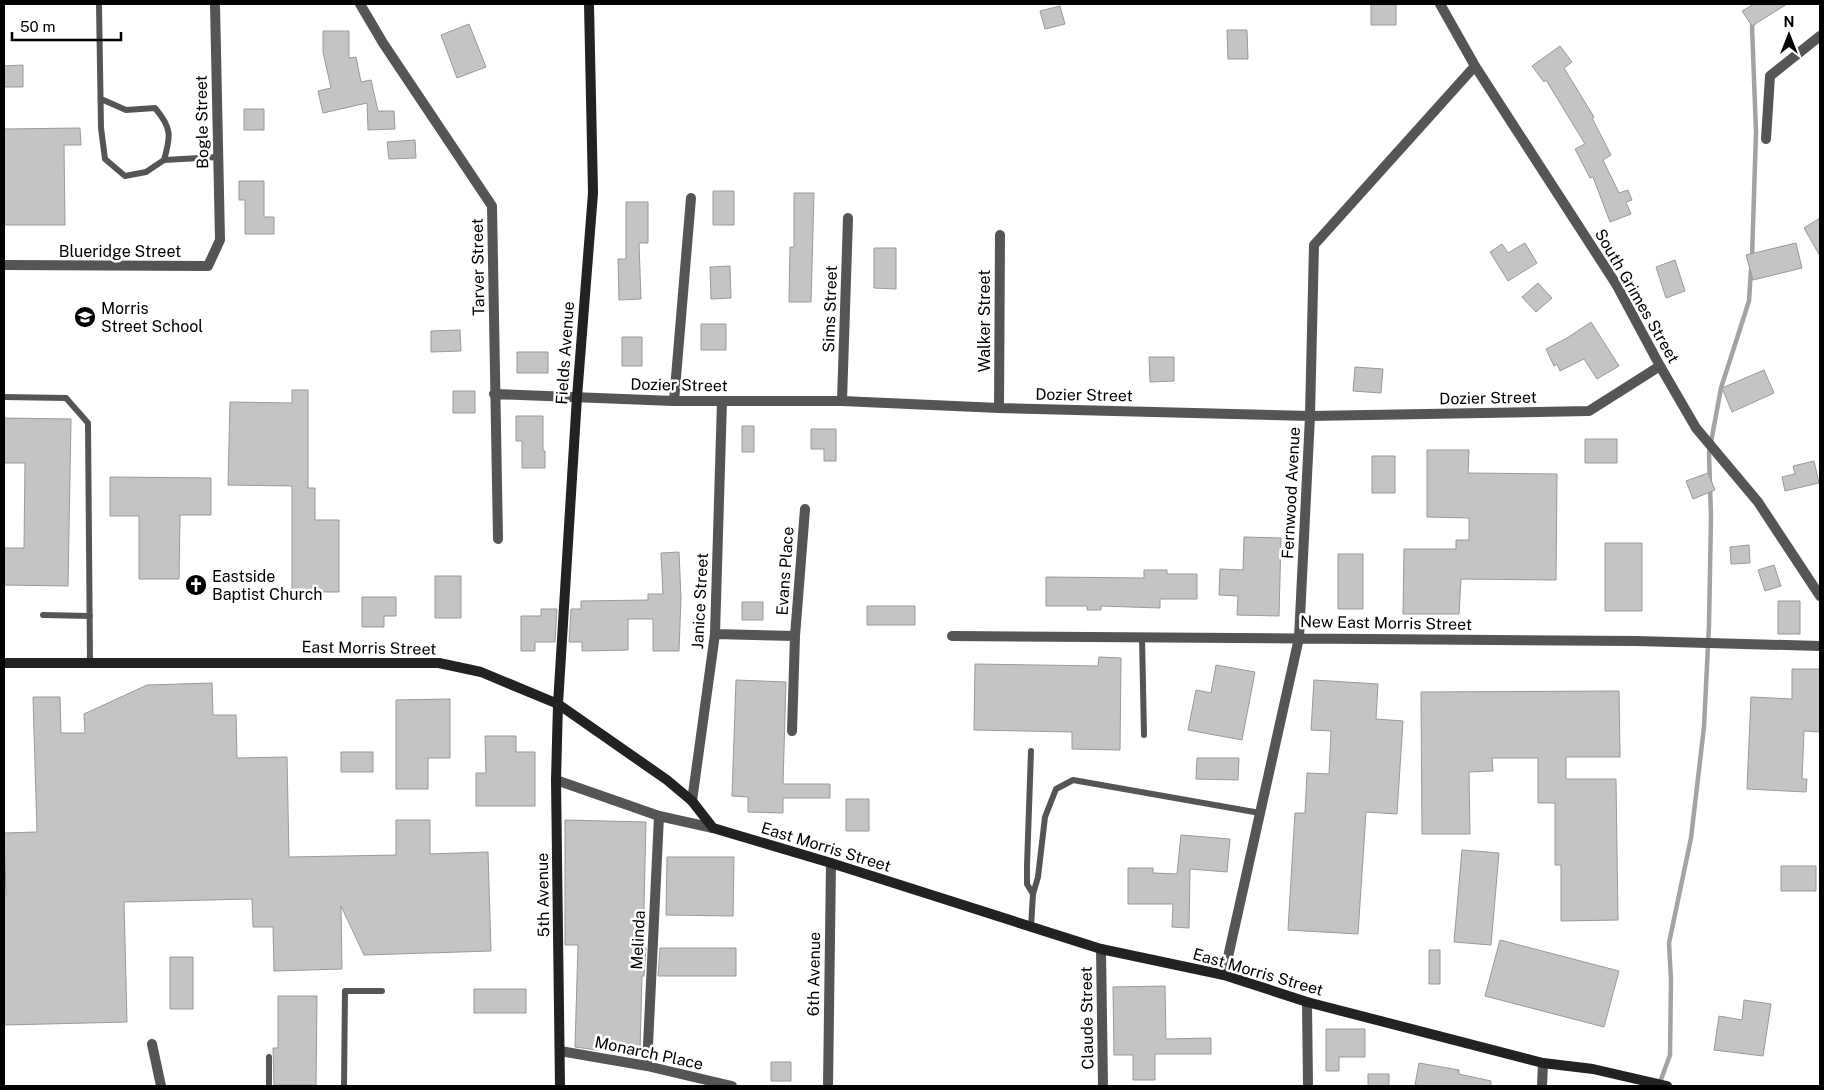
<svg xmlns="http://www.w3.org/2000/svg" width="1824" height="1090" font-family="'Public Sans',sans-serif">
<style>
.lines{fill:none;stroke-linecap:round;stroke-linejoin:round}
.stream{stroke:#a3a3a3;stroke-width:4.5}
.building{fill:#c4c4c4;stroke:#999}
.lane{stroke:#555;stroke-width:6}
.street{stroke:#555;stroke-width:10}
.secondary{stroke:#222;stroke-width:10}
.labels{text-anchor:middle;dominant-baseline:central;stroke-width:5;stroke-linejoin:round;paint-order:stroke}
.street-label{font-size:16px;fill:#000;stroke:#fff}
.poi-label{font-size:16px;fill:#000;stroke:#fff;text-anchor:start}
</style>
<rect width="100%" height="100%" fill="#fff"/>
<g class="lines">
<path class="stream" d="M1752 258 1756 132 1752 26 1754 22
M1659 1085 1670 1055 1671 980 1669 943 1691 838 1704 727 1709 625 1711 517 1709 453 1721 388 1749 301 1751 269"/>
</g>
<path class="building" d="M1371 4H1396V25H1371Z
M1754 4H1787L1752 26 1742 11Z
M1060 6 1065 24 1045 29 1040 11Z
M469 24 486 67 457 78 441 35Z
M1227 30H1247L1248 59H1228Z
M323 31H349V58L356 57 361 82 371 80 378 111H394L395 129 368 130 367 103 323 113 318 91 331 88 323 52Z
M1560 46 1572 62 1564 68 1594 117 1592 118 1611 155 1603 160 1619 193 1628 190 1632 200 1626 202 1631 214 1610 222 1593 177 1590 178 1575 149 1585 144 1546 80 1544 82 1532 66Z
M23 65V87H4V66Z
M244 109H264V130H244Z
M80 128 81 145H64L65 225H4V129Z
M415 140 416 158 389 159 387 142Z
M239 181H264V217H274V234H245V200H239Z
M713 191H734V225H713Z
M794 193H814L811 302H789L790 247H794Z
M626 202H648V243H639L641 299 619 300 618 259H626Z
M1820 218V256L1804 228Z
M1525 243 1537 263 1508 281 1490 252 1502 244 1508 253Z
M1796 243 1802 268 1753 280 1746 255Z
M874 248H896V289L874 288Z
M1675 260 1685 291 1666 298 1656 267Z
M730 266 731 298 711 299 710 267Z
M1538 283 1552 298 1536 312 1522 297Z
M1591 322 1619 366 1597 379 1584 359 1560 371 1557 364 1554 366 1546 349 1567 338Z
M701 324H726V350H701Z
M460 330 461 351 431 352V331Z
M622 337H642V366H622Z
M517 352H548V373H517Z
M1149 357H1174V381L1150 382Z
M1355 367 1383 369 1381 393 1353 391Z
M1764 370 1774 393 1732 412 1722 388Z
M292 390H308V488H315V520H339V592H292V486L228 485 230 402 292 403Z
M453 391H475V413H453Z
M516 416H543V451H545V468H522V441H516Z
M4 418 71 419 68 586 4 585V548H24L25 463H4Z
M742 426H754V452H742Z
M811 429H836V461H824V449H811Z
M1585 439H1617V463H1585Z
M1427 450H1469L1468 473 1557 474 1556 580 1461 579 1459 614H1403L1404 549H1456V540H1469V518L1427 517Z
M1372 456H1395V493H1372Z
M1814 461 1819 483 1785 491 1782 477 1795 474 1793 466Z
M1708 473 1715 490 1693 499 1686 481Z
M110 477 211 478V515H180L179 579H139V516H110Z
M1244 537 1281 538 1279 616 1237 615 1238 596 1219 595 1220 569 1243 570Z
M1605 543H1642V611H1605Z
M1749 545 1750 563 1731 564 1730 547Z
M679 552 681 598 679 651H653V619H628V650L582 651V642H569L571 609H581V601L648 600V594H663L661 553Z
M1338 554H1363V609H1338Z
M1774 565 1781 586 1765 591 1758 570Z
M1144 570H1167V574H1197V599H1160V608L1101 606V610H1087V606H1046V577L1144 578Z
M435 576H461V618H435Z
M362 597H396V616H384V627H362Z
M1778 601H1800V634H1778Z
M742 602H763V620H742Z
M867 606H915V625H867Z
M541 609H557L555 642H535V651H521V616H541Z
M1099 657 1121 658 1120 750 1072 749V732L974 730 975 664 1098 666Z
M1216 665 1255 672 1242 740 1188 730 1196 690 1211 693Z
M1792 669H1820V732L1804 731 1802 779H1807L1806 792 1747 789 1751 697 1792 699Z
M736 680 786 682 783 784H830V798H783V813L748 812V797L732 796Z
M1314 680 1378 684 1376 719 1403 721 1397 814 1366 812 1358 934 1288 930 1295 813H1305L1307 773 1329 774 1331 731 1311 730Z
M212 683 213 715H236L237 758 287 757 289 857 396 855V820H430V854L488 852 491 951 364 955 341 906 342 969 274 971 273 927H253L252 899 124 902 127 1022 4 1025V896L6 895 4 833 37 832 33 697H60L61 733H85L84 714 147 685Z
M1619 691 1620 757H1566V779H1616L1618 920 1561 921V865H1555V803H1538V758H1492L1493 771 1469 772 1470 834H1422L1421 692Z
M450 699V758H428V789H396V700Z
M485 736H516V752H535V806H476V773H486Z
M341 752H373V772H341Z
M1197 758H1239L1238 780 1196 779Z
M846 799H869V831H846Z
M565 820 646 822 643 948H646L644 976H642L640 1052 597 1050 575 1047 578 945H565Z
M1181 835 1230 839 1227 872 1190 869 1189 928 1172 927 1173 904H1128V868H1153V873L1177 874Z
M1462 850 1499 853 1491 945 1454 942Z
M667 857H734L733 916 666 915Z
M1781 866H1816V891H1781Z
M1500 940 1619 971 1604 1027 1485 996Z
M660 948H736V976H658Z
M1429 950H1440V984H1429Z
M170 957H193V1009H170Z
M1165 986 1166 1039 1211 1038V1054H1155V1080H1133V1055H1114L1113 987Z
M474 989H526V1013H474Z
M278 996H317L316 1085H274L273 1048H278Z
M1744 1000 1771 1004 1763 1056 1714 1050 1719 1016 1742 1020Z
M1326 1029H1365V1057H1339V1071H1326Z
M771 1062H791V1081H771Z
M1419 1063 1459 1070V1074L1491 1081V1086H1424L1415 1085Z
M1368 1074H1389V1086H1368Z"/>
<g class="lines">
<path class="lane" d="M99 4 101 128 105 159 125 176 146 172 164 160C171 136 172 128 155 108L126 110 101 99
M164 160 218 157
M4 397 66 398 88 423 90 662
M43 615 90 616
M1142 637 1144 735
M1031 751 1027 866V884L1033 894
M1031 927 1033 894 1038 877 1045 817 1056 789 1073 780 1260 813
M269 1057V1086
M344 1086 345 991H382"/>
<path class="street" d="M360 4 383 43 492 206 498 539
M1440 4 1475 66 1616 284 1660 366 1696 428 1758 502 1820 596
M1766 139 1770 76 1820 36
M4 265 208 266 220 240 215 4
M494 394 674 401H842L999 408 1310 416 1589 411 1660 366
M674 401 691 198
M842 401 848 218
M999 408 1000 235
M715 634 795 636
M952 636 1636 641 1820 646
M792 731 795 636 805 509
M556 780 659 816 713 828
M692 801 715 634 722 401
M1101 949 1103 1086
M1224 975 1299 638 1310 416 1314 245 1475 66
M1307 1002 1308 1086
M152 1044 161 1086
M560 1051 647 1066 732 1086
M647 1066 659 816
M828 1086 831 863
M1542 1086 1543 1063"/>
<path class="secondary" d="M4 663H439L481 672 558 704 667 780 692 801 713 828 831 863 1101 949 1224 975 1307 1002 1543 1063 1593 1069 1667 1086
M560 1086 556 780 558 704 577 397 593 193 589 4"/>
</g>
<defs>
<g id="school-disc" transform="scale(1.125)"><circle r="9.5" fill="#000" stroke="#fff"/><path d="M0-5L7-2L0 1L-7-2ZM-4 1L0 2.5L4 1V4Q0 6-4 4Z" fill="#fff"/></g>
<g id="church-disc" transform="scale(1.125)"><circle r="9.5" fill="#000" stroke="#fff"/><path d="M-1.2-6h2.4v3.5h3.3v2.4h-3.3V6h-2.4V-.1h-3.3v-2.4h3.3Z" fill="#fff"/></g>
</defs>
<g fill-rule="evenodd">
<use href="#school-disc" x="85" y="317"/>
<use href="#church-disc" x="196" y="585"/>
</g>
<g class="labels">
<g class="street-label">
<text transform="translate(202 122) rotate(-91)">Bogle Street</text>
<text x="120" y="251">Blueridge Street</text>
<text transform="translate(478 267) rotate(-91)">Tarver Street</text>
<text transform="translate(1637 296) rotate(60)">South Grimes Street</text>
<text transform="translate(830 309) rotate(-88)">Sims Street</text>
<text transform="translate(984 321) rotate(-90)">Walker Street</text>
<text transform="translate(565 353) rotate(-86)">Fields Avenue</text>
<text transform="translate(679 385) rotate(1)">Dozier Street</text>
<text transform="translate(1084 395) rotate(1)">Dozier Street</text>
<text transform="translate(1488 398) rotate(-1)">Dozier Street</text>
<text transform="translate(1291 493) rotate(-87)">Fernwood Avenue</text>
<text transform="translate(785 571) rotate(-86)">Evans Place</text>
<text transform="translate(700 601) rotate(-87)">Janice Street</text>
<text transform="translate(1386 623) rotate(1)">New East Morris Street</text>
<text transform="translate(369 648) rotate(1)">East Morris Street</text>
<text transform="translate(826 847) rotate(17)">East Morris Street</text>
<text transform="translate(543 895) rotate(-91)">5th Avenue</text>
<text transform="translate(638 940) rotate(-87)">Melinda</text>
<text transform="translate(1258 972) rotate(16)">East Morris Street</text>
<text transform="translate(814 974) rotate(-89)">6th Avenue</text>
<text transform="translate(1087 1018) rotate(-91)">Claude Street</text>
<text transform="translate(649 1053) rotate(12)">Monarch Place</text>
</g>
<g class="poi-label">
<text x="101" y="308">Morris<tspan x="101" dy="18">Street School</tspan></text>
<text x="212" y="576">Eastside<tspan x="212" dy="18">Baptist Church</tspan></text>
</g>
</g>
<rect width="1824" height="1090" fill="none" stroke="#000000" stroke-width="10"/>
<g transform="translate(1789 35)" stroke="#ffffff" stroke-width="4" paint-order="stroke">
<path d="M0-4L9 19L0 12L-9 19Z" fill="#000000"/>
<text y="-8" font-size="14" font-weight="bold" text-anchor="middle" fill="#000000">N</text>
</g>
<path d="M12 32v8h109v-8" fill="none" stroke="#000000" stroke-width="2.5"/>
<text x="20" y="32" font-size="15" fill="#000000" stroke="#ffffff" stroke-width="4" paint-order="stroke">50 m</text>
</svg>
